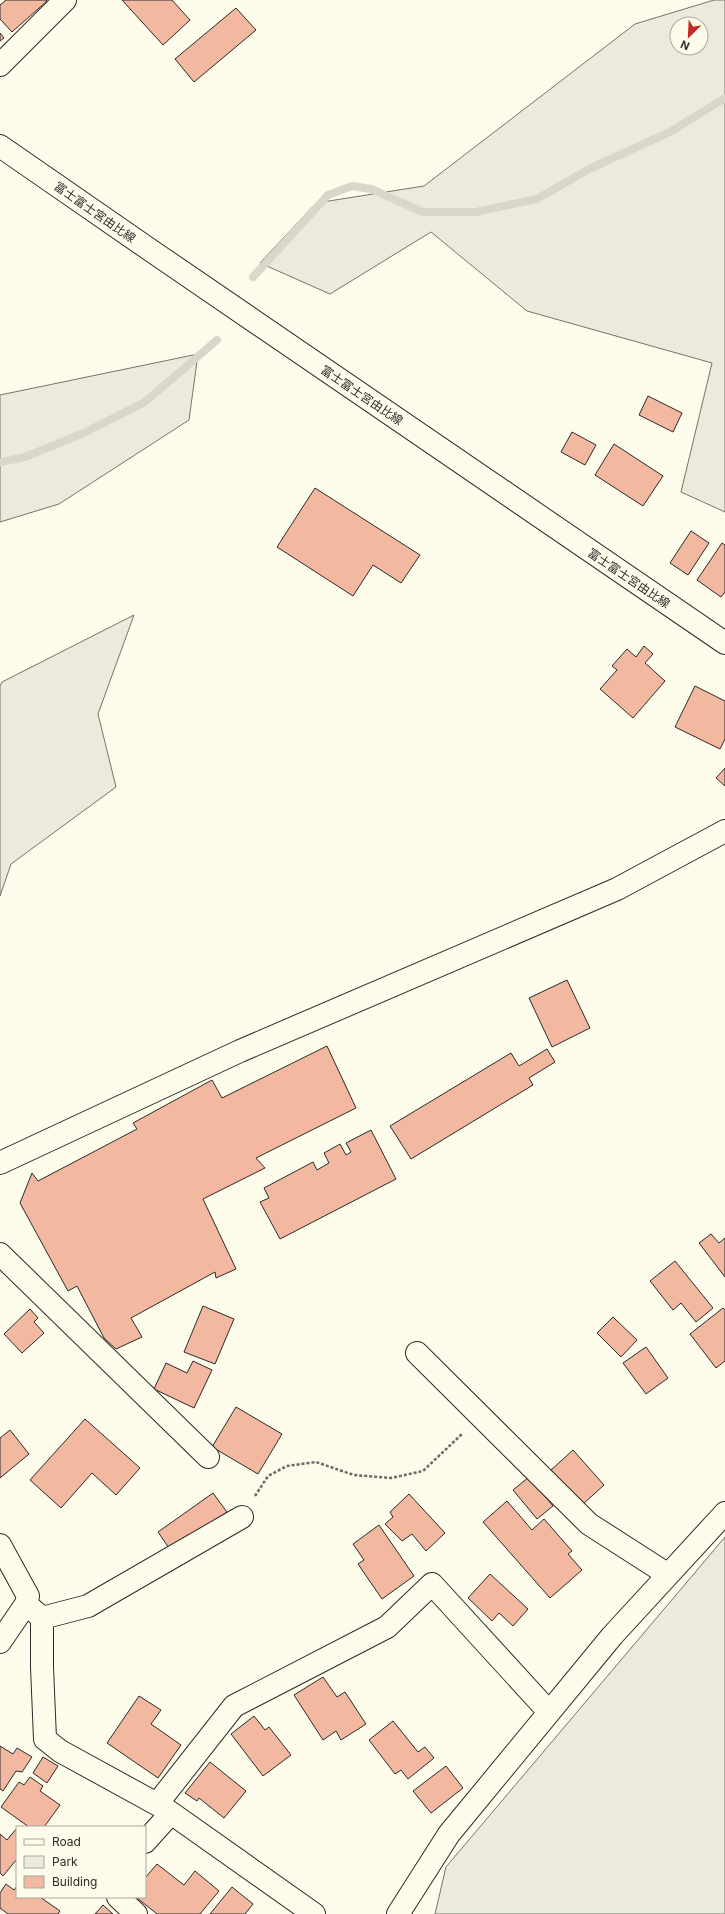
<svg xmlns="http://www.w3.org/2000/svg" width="725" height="1914" font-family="Inter,'Noto Sans JP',sans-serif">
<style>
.green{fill:#ecebdb;stroke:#74746e;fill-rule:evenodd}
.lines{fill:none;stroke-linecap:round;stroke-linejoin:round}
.stream{stroke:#d8d7c9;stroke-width:8}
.building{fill:#f2b8a0;stroke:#2b2b2b}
.minor-casing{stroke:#2b2b2b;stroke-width:24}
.primary-casing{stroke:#2b2b2b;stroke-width:24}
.path{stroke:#6a6964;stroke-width:2.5;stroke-dasharray:3 2;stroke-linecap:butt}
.minor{stroke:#fdfbea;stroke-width:22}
.primary{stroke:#fdfbea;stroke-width:22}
.labels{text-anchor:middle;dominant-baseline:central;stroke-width:3;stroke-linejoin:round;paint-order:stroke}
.street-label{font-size:12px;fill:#2b2b2b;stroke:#fdfbea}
</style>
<rect width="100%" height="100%" fill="#fdfbea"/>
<path class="green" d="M714 0H725V512L681 492 712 363 527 311 431 232 330 294 260 263 316 203 424 186 635 24ZM677 24H701V48H677Z
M198 354 189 420 59 504 0 522V395Z
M134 615 98 714 116 787 11 864 0 896V686L2 682Z
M725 1537V1914H435L446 1867Z"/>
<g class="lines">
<path class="stream" d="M253 277 328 195 352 186 371 189 423 212H476L537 199 589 169 670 132 725 98
M0 462 25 457 84 433 145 402 217 340"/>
</g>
<path class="building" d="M6 0H46L47 1 12 32 0 19V5Z
M122 0H172L190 20 163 45Z
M236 8 256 30 194 82 175 59Z
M0 33 4 38 0 41Z
M648 396 682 413 673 432 639 415Z
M572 432 596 445 585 465 561 452Z
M614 444 663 476 643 506 595 475Z
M315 488 420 555 401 583 373 565 353 596 277 547Z
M691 531 709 543 688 575 670 563Z
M722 543 725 545V592L721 597 697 580Z
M644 646 653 654 645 663 665 681 633 718 600 689 617 670 612 666 627 649 636 657Z
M695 686 725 701V739L720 749 675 727Z
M725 768V786L716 778Z
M567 980 590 1028 552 1047 529 998Z
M327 1046 356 1108 256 1158 265 1168 203 1199 236 1269 216 1278 215 1272 131 1318 142 1337 116 1349 104 1338 77 1286 68 1291 20 1203 32 1173 38 1181 137 1129 133 1123 212 1080 222 1098Z
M547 1049 555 1062 529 1078 533 1085 411 1159 390 1126 511 1053 519 1066Z
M371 1130 396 1179 280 1239 260 1202 269 1198 264 1188 313 1162 317 1170 329 1163 324 1153 340 1144 346 1155 351 1152 346 1143Z
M711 1234 719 1243 725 1238V1277L699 1243Z
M675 1261 713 1308 696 1322 681 1303 673 1310 650 1281Z
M203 1306 234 1319 215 1364 184 1352Z
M723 1308 725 1310V1361L716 1368 690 1334Z
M30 1309 38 1318 34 1322 44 1333 22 1353 4 1334Z
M613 1317 637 1340 621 1357 597 1333Z
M646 1347 668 1378 646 1394 623 1363Z
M193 1361 212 1370 194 1408 154 1389 166 1363 187 1373Z
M236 1407 282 1434 258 1474 212 1447Z
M85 1419 140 1468 116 1495 92 1473 61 1508 30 1480Z
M10 1430 29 1454 0 1478V1438Z
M573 1450 604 1485 582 1505 550 1471Z
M529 1477 553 1506 537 1519 513 1490Z
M213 1493 227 1512 171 1551 158 1532Z
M409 1494 445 1533 426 1551 412 1534 402 1541 385 1524 393 1517 390 1512Z
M507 1501 532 1530 544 1519 572 1551 568 1554 582 1570 550 1598 483 1522Z
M379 1525 414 1576 382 1599 358 1564 364 1560 353 1544Z
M490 1574 528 1609 513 1626 499 1613 492 1621 468 1598Z
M323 1677 337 1697 345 1692 366 1724 341 1740 336 1731 323 1740 294 1695Z
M139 1696 161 1710 151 1724 181 1745 158 1778 107 1743Z
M254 1716 265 1730 269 1727 291 1755 263 1776 231 1734Z
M393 1721 418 1752 425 1747 434 1758 408 1779 401 1770 395 1774 369 1740Z
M0 1746 13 1754 17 1748 32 1757 22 1772 16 1771 3 1791 0 1789Z
M43 1757 58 1766 47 1783 33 1773Z
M210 1762 246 1791 224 1818 199 1798 197 1801 185 1793Z
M446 1766 463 1788 431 1813 413 1791Z
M30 1777 43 1786 40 1791 60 1805 44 1827H29L1 1807 19 1782 24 1785Z
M17 1828V1859L3 1876 0 1873V1834L7 1840Z
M157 1864 184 1885 195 1871 219 1891 200 1914H157L136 1897H145V1878Z
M6 1884 14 1890 17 1886V1897H40L60 1911 58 1914H8L0 1908V1893Z
M232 1887 253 1904 245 1914H210Z
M103 1905 113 1914H95Z"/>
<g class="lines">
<g class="minor-casing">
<path id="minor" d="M0 65 65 0
M0 1163 240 1051 617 889 725 831
M0 1254 208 1457
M417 1353 589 1524 667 1574
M0 1545 28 1596 26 1604 42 1618V1667L45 1739 60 1751 164 1808 314 1914
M42 1618 88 1606 242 1517
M0 1642 26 1604
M157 1804 234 1706 387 1627 432 1584 549 1712
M145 1842 171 1813
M118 1897 136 1914
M398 1914 449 1834 612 1636 725 1513"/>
</g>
<g class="primary-casing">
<path id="primary" d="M0 146 156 254 725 643"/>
</g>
<path class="path" d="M255 1496 268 1476 287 1466 316 1462 354 1475 391 1478 423 1471 462 1434"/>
<use href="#minor" class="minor"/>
<use href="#primary" class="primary"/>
</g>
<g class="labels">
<g class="street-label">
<text transform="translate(95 212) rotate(35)">富士富士宮由比線</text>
<text transform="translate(362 395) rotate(34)">富士富士宮由比線</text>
<text transform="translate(629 578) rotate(34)">富士富士宮由比線</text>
</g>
</g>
<rect x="16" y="1826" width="130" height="72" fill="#fdfbea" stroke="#a9a89e"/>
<rect x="24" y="1839" width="20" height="6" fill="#fdfbea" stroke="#a9a89e"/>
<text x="52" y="1846" font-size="12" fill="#2b2b2b">Road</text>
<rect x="24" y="1856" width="20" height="12" fill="#ecebdb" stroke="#a9a89e"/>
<text x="52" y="1866" font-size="12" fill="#2b2b2b">Park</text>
<rect x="24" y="1876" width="20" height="12" fill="#f2b8a0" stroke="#a9a89e"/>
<text x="52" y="1886" font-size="12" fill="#2b2b2b">Building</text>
<g transform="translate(689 36) rotate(204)"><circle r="19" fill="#fdfbea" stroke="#a9a89e"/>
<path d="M0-3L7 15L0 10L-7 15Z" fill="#c62828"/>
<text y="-6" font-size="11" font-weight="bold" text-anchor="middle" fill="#2b2b2b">N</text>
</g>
</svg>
